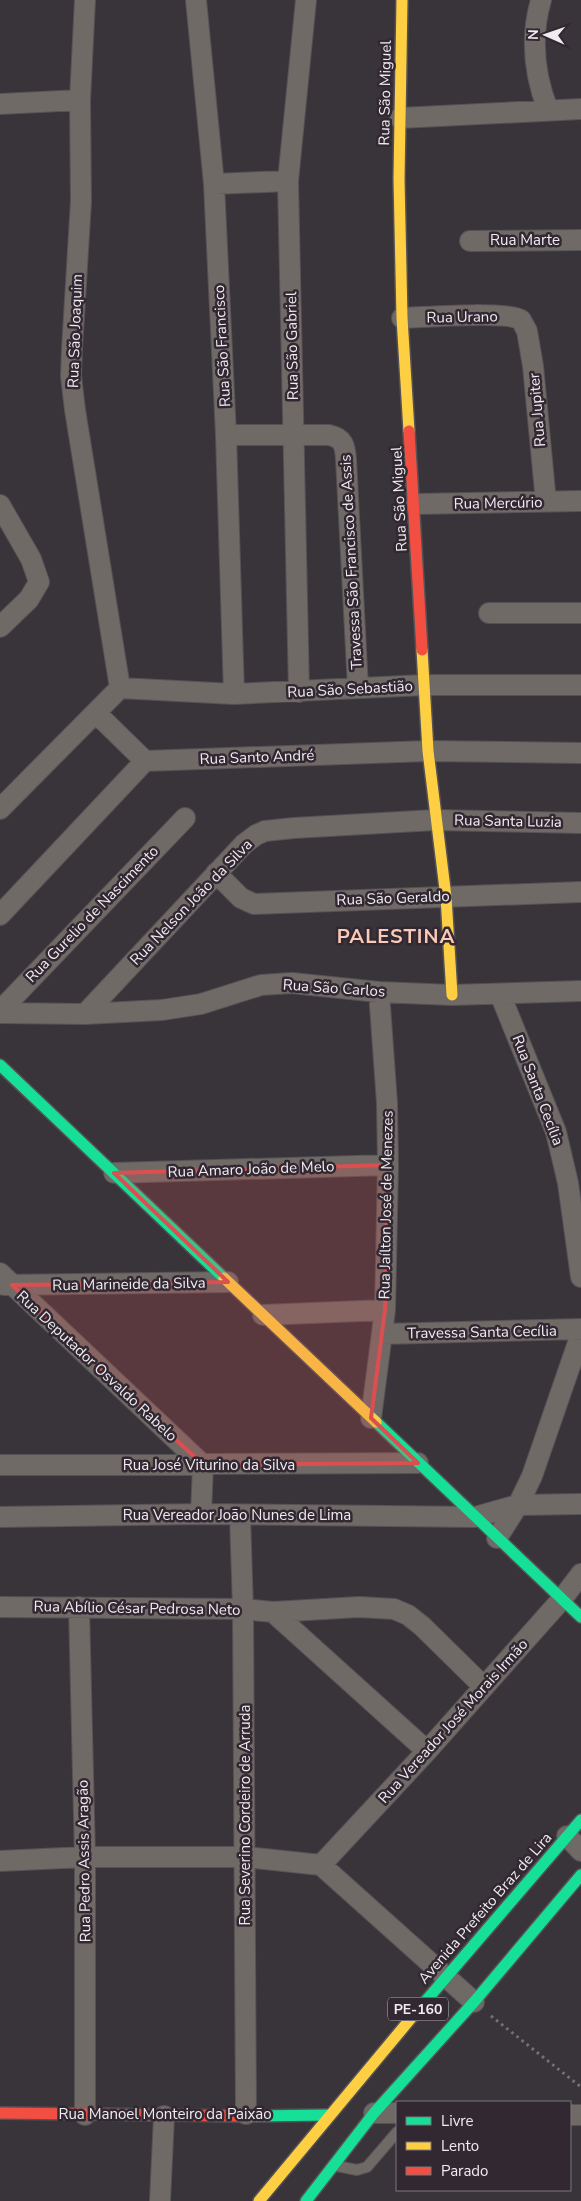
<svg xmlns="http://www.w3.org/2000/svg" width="581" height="2201" font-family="'Nunito Sans',sans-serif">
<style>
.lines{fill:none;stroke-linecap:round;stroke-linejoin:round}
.lane-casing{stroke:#555256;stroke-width:12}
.street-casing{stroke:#555256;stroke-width:22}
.fast-casing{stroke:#555256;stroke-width:14}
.slow-casing{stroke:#555256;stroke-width:14}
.jam-casing{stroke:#555256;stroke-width:14}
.path{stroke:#777271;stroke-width:3;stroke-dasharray:2.5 4;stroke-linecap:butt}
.lane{stroke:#706a67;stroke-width:10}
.street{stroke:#706a67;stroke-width:20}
.fast{stroke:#16e098;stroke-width:11}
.slow{stroke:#ffcf43;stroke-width:11}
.jam{stroke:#f24e42;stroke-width:11}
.marked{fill:#db4f50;fill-opacity:0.2;stroke:#db4f50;stroke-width:4;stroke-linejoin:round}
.labels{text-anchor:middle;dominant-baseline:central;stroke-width:5;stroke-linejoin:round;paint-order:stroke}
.shield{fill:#312832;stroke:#b7b0b8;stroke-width:1}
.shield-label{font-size:14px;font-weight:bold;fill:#f0ebf1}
.street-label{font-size:15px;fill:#f0ebf1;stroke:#312832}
.district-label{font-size:20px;font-weight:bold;letter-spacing:1px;fill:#facab8;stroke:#312832}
</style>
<rect width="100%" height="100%" fill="#39343a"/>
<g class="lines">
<g class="lane-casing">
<path id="lane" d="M337 2166 357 2170 367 2167 397 2132"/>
</g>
<g class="street-casing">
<path id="street" d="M85 0 80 100 81 201 72 349 71 376 75 410 120 688
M196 0 214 184 226 435 234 694
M541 0C530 38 534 74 548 110
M0 104 80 100
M400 118 581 109
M214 184 288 181
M470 241 581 240
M402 318C423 317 508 311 521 320L527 331 533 366 546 502
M226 435H329C343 438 345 445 346 459L358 688
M415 504 581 501
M0 505 31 559 39 582 29 599 0 627
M489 613H581
M120 688 234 694 424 685H581
M299 692 288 181 306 0
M96 713 145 761
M0 809 120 688
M216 873 241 898 254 904 581 892
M0 915 145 761 428 751 581 753
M500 994 556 1132 568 1183 581 1277
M0 1011 185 818
M0 1013 85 1014 162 1010 201 1004 261 985 292 983 379 992 452 995 581 991
M85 1014 244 844 256 835 265 831 294 828 435 820 581 823
M114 1173 388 1165
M0 1273 203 1465 201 1514
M4 1285 228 1282
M263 1315 385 1310
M383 1334 581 1329
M371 1418 385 1310 388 1165 387 1103 379 992
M0 1465 418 1463
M240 1515 243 1609 246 2114
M0 1517 201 1514 475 1517 518 1505 581 1504
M497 1538 518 1505 532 1476 581 1334
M0 1607 243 1609 273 1612 359 1607 394 1609 408 1615 422 1626 484 1687
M79 1607 85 1857V2115
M273 1612 427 1751
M567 1836 581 1851
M0 1861 85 1857H246L321 1865 474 2002
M321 1865 427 1751 562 1599 581 1574
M374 2113H397
M570 2115H581
M160 2201 164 2116"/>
</g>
<g class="fast-casing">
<path id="fast" d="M0 1065 224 1278
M376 1422 581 1617
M412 2017 581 1820
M246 2116 329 2115
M306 2201 374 2113 474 2002 581 1875"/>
</g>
<g class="slow-casing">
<path id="slow" d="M402 0 399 179 402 318 409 431
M422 650 428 751 446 897 452 995
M224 1278 376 1422
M259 2201 412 2017"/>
</g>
<g class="jam-casing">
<path id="jam" d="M409 431 422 650
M0 2113 246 2116"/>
</g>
<path class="path" d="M491 2016 581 2087"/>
<use href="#lane" class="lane"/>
<use href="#street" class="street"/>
<use href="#fast" class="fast"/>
<use href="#slow" class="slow"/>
<use href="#jam" class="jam"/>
</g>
<path class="marked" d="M388 1165 385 1310 371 1418 418 1463 203 1465 12 1285 228 1282 114 1173Z"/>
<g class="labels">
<rect class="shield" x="388" y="1997.5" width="60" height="23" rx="4"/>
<g class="shield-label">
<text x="418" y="2009">PE-160</text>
</g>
<g class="street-label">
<text transform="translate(385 93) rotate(-89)">Rua São Miguel</text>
<text x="525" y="240">Rua Marte</text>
<text transform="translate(462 317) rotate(-1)">Rua Urano</text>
<text transform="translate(75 331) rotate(-88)">Rua São Joaquim</text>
<text transform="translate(222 346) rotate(-93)">Rua São Francisco</text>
<text transform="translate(292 346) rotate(-91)">Rua São Gabriel</text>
<text transform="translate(537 410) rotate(-95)">Rua Jupiter</text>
<text transform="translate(399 499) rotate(-93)">Rua São Miguel</text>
<text transform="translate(498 503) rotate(-1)">Rua Mercúrio</text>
<text transform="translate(351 562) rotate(-93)">Travessa São Francisco de Assis</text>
<text transform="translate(350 689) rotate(-3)">Rua São Sebastião</text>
<text transform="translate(257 757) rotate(-2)">Rua Santo André</text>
<text transform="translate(508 821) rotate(1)">Rua Santa Luzia</text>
<text transform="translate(393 898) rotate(-2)">Rua São Geraldo</text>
<text transform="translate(191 902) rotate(-46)">Rua Nelson João da Silva</text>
<text transform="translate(92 914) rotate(-46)">Rua Gurelio de Nascimento</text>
<text transform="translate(334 988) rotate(4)">Rua São Carlos</text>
<text transform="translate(538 1090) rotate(69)">Rua Santa Cecília</text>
<text transform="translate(251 1169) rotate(-2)">Rua Amaro João de Melo</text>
<text transform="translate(386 1205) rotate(-89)">Rua Jaílton José de Menezes</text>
<text transform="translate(129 1284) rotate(-1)">Rua Marineide da Silva</text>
<text transform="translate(482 1332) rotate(-1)">Travessa Santa Cecília</text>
<text transform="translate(97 1366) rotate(43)">Rua Deputador Osvaldo Rabelo</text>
<text x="209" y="1465">Rua José Viturino da Silva</text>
<text x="237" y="1515">Rua Vereador João Nunes de Lima</text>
<text transform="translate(137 1608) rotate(1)">Rua Abílio César Pedrosa Neto</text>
<text transform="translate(453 1721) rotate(-48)">Rua Vereador José Morais Irmão</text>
<text transform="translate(245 1815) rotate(-90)">Rua Severino Cordeiro de Arruda</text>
<text transform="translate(84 1861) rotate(-91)">Rua Pedro Assis Aragão</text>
<text transform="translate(485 1908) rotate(-49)">Avenida Prefeito Braz de Lira</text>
<text x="165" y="2114">Rua Manoel Monteiro da Paixão</text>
</g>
<g class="district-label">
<text x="396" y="936">PALESTINA</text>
</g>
</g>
<rect x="396" y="2101" width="175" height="90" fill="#312832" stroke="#7d767e"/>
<rect x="406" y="2117" width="25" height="8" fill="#16e098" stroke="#7d767e"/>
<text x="441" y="2126" font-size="15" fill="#f0ebf1">Livre</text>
<rect x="406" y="2142" width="25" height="8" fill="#ffcf43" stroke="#7d767e"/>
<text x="441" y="2151" font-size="15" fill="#f0ebf1">Lento</text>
<rect x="406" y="2167" width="25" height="8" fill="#f24e42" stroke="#7d767e"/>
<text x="441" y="2176" font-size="15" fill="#f0ebf1">Parado</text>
<g transform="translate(546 35) rotate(272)" stroke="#312832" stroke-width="4" paint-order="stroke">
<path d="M0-4L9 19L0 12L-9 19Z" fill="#f0ebf1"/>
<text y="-8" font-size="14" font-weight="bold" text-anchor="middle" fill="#f0ebf1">N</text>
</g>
</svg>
